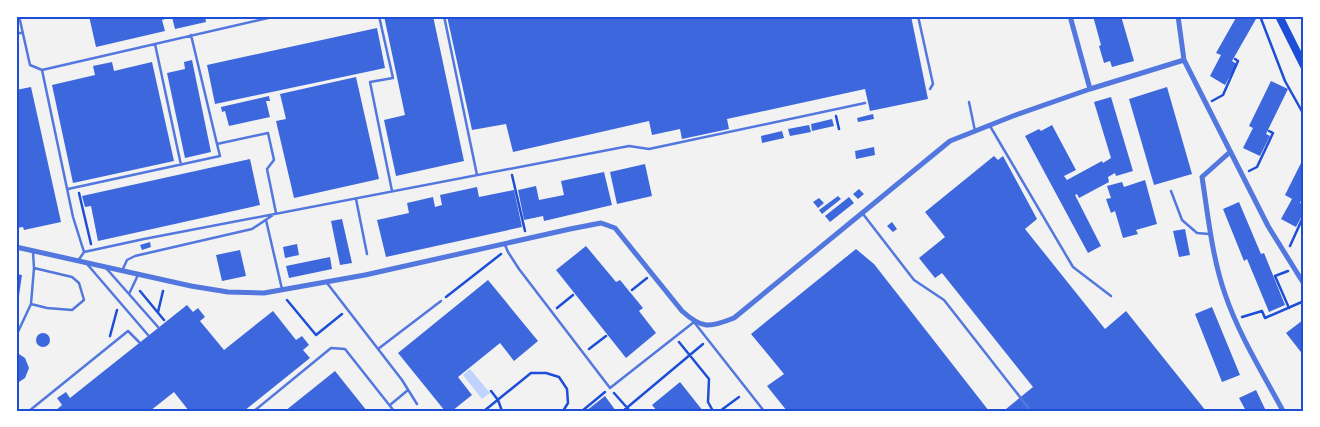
<svg xmlns="http://www.w3.org/2000/svg" width="1320" height="427" font-family="'Nunito Sans',sans-serif">
<style>
.water{fill:#bfd3fe}
.building{fill:#3d67dc}
.lines{fill:none;stroke-linecap:round;stroke-linejoin:round}
.path{stroke:#1d4ed8;stroke-width:2.5}
.service{stroke:#5277de;stroke-width:2.5}
.minor{stroke:#5277de;stroke-width:5}
.secondary{stroke:#1d4ed8;stroke-width:8}
.neatline{fill:none;stroke:#1d4ed8;stroke-width:2}
</style>
<rect width="100%" height="100%" fill="#f2f2f2"/>
<path class="water" d="M470 369 490 393 482 399 463 375Z"/>
<path class="building" d="M89 16H205L206 22 175 29 172 17 162 20 165 31 96 47Z
M384 16H433L464 161 396 176 384 120 405 115Z
M447 16H911L928 99 870 111 865 89 727 119 729 129 682 139 680 129 652 135 649 121 513 152 506 124 472 130Z
M1093 16H1121L1134 61 1112 67 1110 61 1104 63 1099 46 1101 45Z
M1237 16H1252L1256 19 1232 61 1237 64 1225 85 1210 76 1221 55 1216 53Z
M377 28 385 68 215 104 207 65Z
M192 60 211 152 185 158 167 73 185 69 184 62Z
M112 62 114 71 152 62 174 161 73 183 52 85 95 75 93 66Z
M356 77 379 179 294 198 276 121 286 119 280 94Z
M1271 81 1288 89 1266 134 1270 136 1260 156 1243 148 1253 128 1249 126Z
M31 87 61 222 24 230 23 227 16 228V90Z
M1167 87 1192 174 1154 185 1129 99Z
M269 96 270 101H266L270 117 229 126 225 111 222 112 221 107Z
M1111 97 1133 171 1116 176 1115 173 1108 177 1109 182 1079 198 1077 194 1075 195 1101 246 1088 253 1025 136 1039 129 1041 131 1052 125 1076 170 1064 176 1067 180 1102 161 1103 163 1111 158 1094 102Z
M873 114 874 119 858 122 857 118Z
M832 119 834 126 812 131 811 124Z
M809 125 811 132 790 136 788 129Z
M782 131 784 138 762 143 761 136Z
M874 147 875 155 856 159 855 151Z
M994 156 998 160 1003 156 1037 219 1025 229 1105 329 1126 311 1206 411H1007L1006 409 1033 387 942 273 935 278 919 258 945 237 925 212Z
M1304 157V195L1300 203 1304 205V212L1296 227 1281 219 1292 199 1285 195Z
M250 159 260 205 98 241 91 206 85 207 82 196Z
M645 164 652 196 617 204 610 172Z
M604 172 612 205 544 221 543 216 524 220 518 190 536 186 539 200 564 195 561 181Z
M1145 180 1157 224 1136 230 1138 234 1123 238 1115 211 1111 213 1106 199 1111 198 1107 186 1122 182 1124 187Z
M477 187 479 197 514 190 522 227 386 257 377 220 409 213 407 203 433 197 435 207 442 205 440 195Z
M859 189 864 194 858 199 853 194Z
M838 196 841 199 822 214 819 210Z
M849 197 854 203 830 222 825 216Z
M819 198 824 203 818 208 813 202Z
M1239 202 1261 254 1264 253 1285 305 1269 312 1247 259 1244 261 1223 209Z
M342 219 352 263 340 265 331 221Z
M892 222 897 229 893 232 887 226Z
M1185 229 1190 255 1179 257 1173 231Z
M150 242 151 247 142 250 140 245Z
M297 244 299 255 285 258 283 247Z
M586 246 616 282 620 280 643 308 639 311 656 333 626 358 556 270Z
M856 249 874 264 989 411H787L767 386 784 374 751 334Z
M240 250 246 276 222 281 216 255Z
M330 257 332 269 289 278 286 266Z
M16 274 22 275 17 309H16Z
M488 280 538 341 514 361 500 343 458 377 472 395 452 411H445L398 353Z
M187 305 193 312 198 308 205 317 200 321 224 350 273 311 296 340 302 336 309 345 303 350 310 358 244 411H189L174 392 150 411H55L62 405 57 398 66 392 70 398Z
M1212 307 1240 375 1222 382 1195 314Z
M1303 320 1304 322V356L1286 333Z
M36 340a7 7 0 1 1 14 0a7 7 0 1 1-14 0Z
M16 352 25 358 29 368 25 378 16 384Z
M335 371 367 411H285Z
M680 382 703 411H657L652 405Z
M1256 390 1266 411H1246L1239 398Z
M605 396 616 411H586Z"/>
<g class="lines">
<path class="path" d="M1260 16 1285 81 1304 115
M1212 101 1223 95 1238 61 1235 59
M836 116 839 129
M1249 171 1257 167 1273 133 1269 131
M512 175 525 231
M79 193 91 244
M1303 200 1304 201
M1290 246 1304 215
M1288 271 1275 276 1289 308
M632 290 647 278
M140 291 164 320
M446 297 501 254
M287 300 316 335 342 314
M557 308 573 295
M158 312 163 291
M1242 317 1262 311 1265 318 1304 301
M110 336 117 310
M679 342 709 379 708 402 713 411
M589 349 606 336
M491 391 498 400 502 411
M614 393 630 411
M484 411 531 373H546L559 377 567 389 568 403 563 411
M582 411 605 392
M623 411 703 344
M720 411 739 397"/>
<path class="service" d="M19 16 30 65 42 70 277 16
M379 16 393 78 370 82 392 191
M444 16 477 175
M918 16 933 84 930 89
M20 18 28 16
M16 33H23
M155 44 181 165
M42 70 73 217 84 252
M969 102 975 131
M990 126 1073 267 1111 296
M68 189 220 156 217 144
M1171 191 1182 220 1197 233 1209 234
M356 199 367 254
M863 214 914 280 944 300 1031 411
M266 220 282 289
M505 245 508 252 519 269 610 388 694 322 764 411
M33 252 34 268 31 304 47 308 72 310 84 300 79 283 72 277 34 268
M78 261 84 252 144 239 629 146 649 149 865 103
M87 264 148 335
M106 268 158 327
M122 271 127 260 135 256 252 229 276 213 267 169 274 160 268 133 217 144 191 35
M327 283 402 380 417 404
M129 294 138 275
M16 336 31 304
M378 349 441 301
M390 405 408 390
M29 411 128 331 139 342
M254 411 331 348 345 349 394 411"/>
<path class="minor" d="M1070 16 1090 89
M1178 16 1184 60 1268 226 1304 284
M1230 152 1202 177C1208 215 1212 257 1225 294 1239 335 1262 372 1283 411
M16 247 191 286 228 292 264 293 365 275 570 229 601 223 615 228 682 311C702 329 709 328 734 318L950 141 1013 116 1090 89 1184 60"/>
<path class="secondary" d="M1279 16 1304 66"/>
</g>
<rect width="1320" height="427" fill="none" stroke="#ffffff" stroke-width="35"/>
<rect x="18" y="18" width="1284" height="392" class="neatline"/>
</svg>
